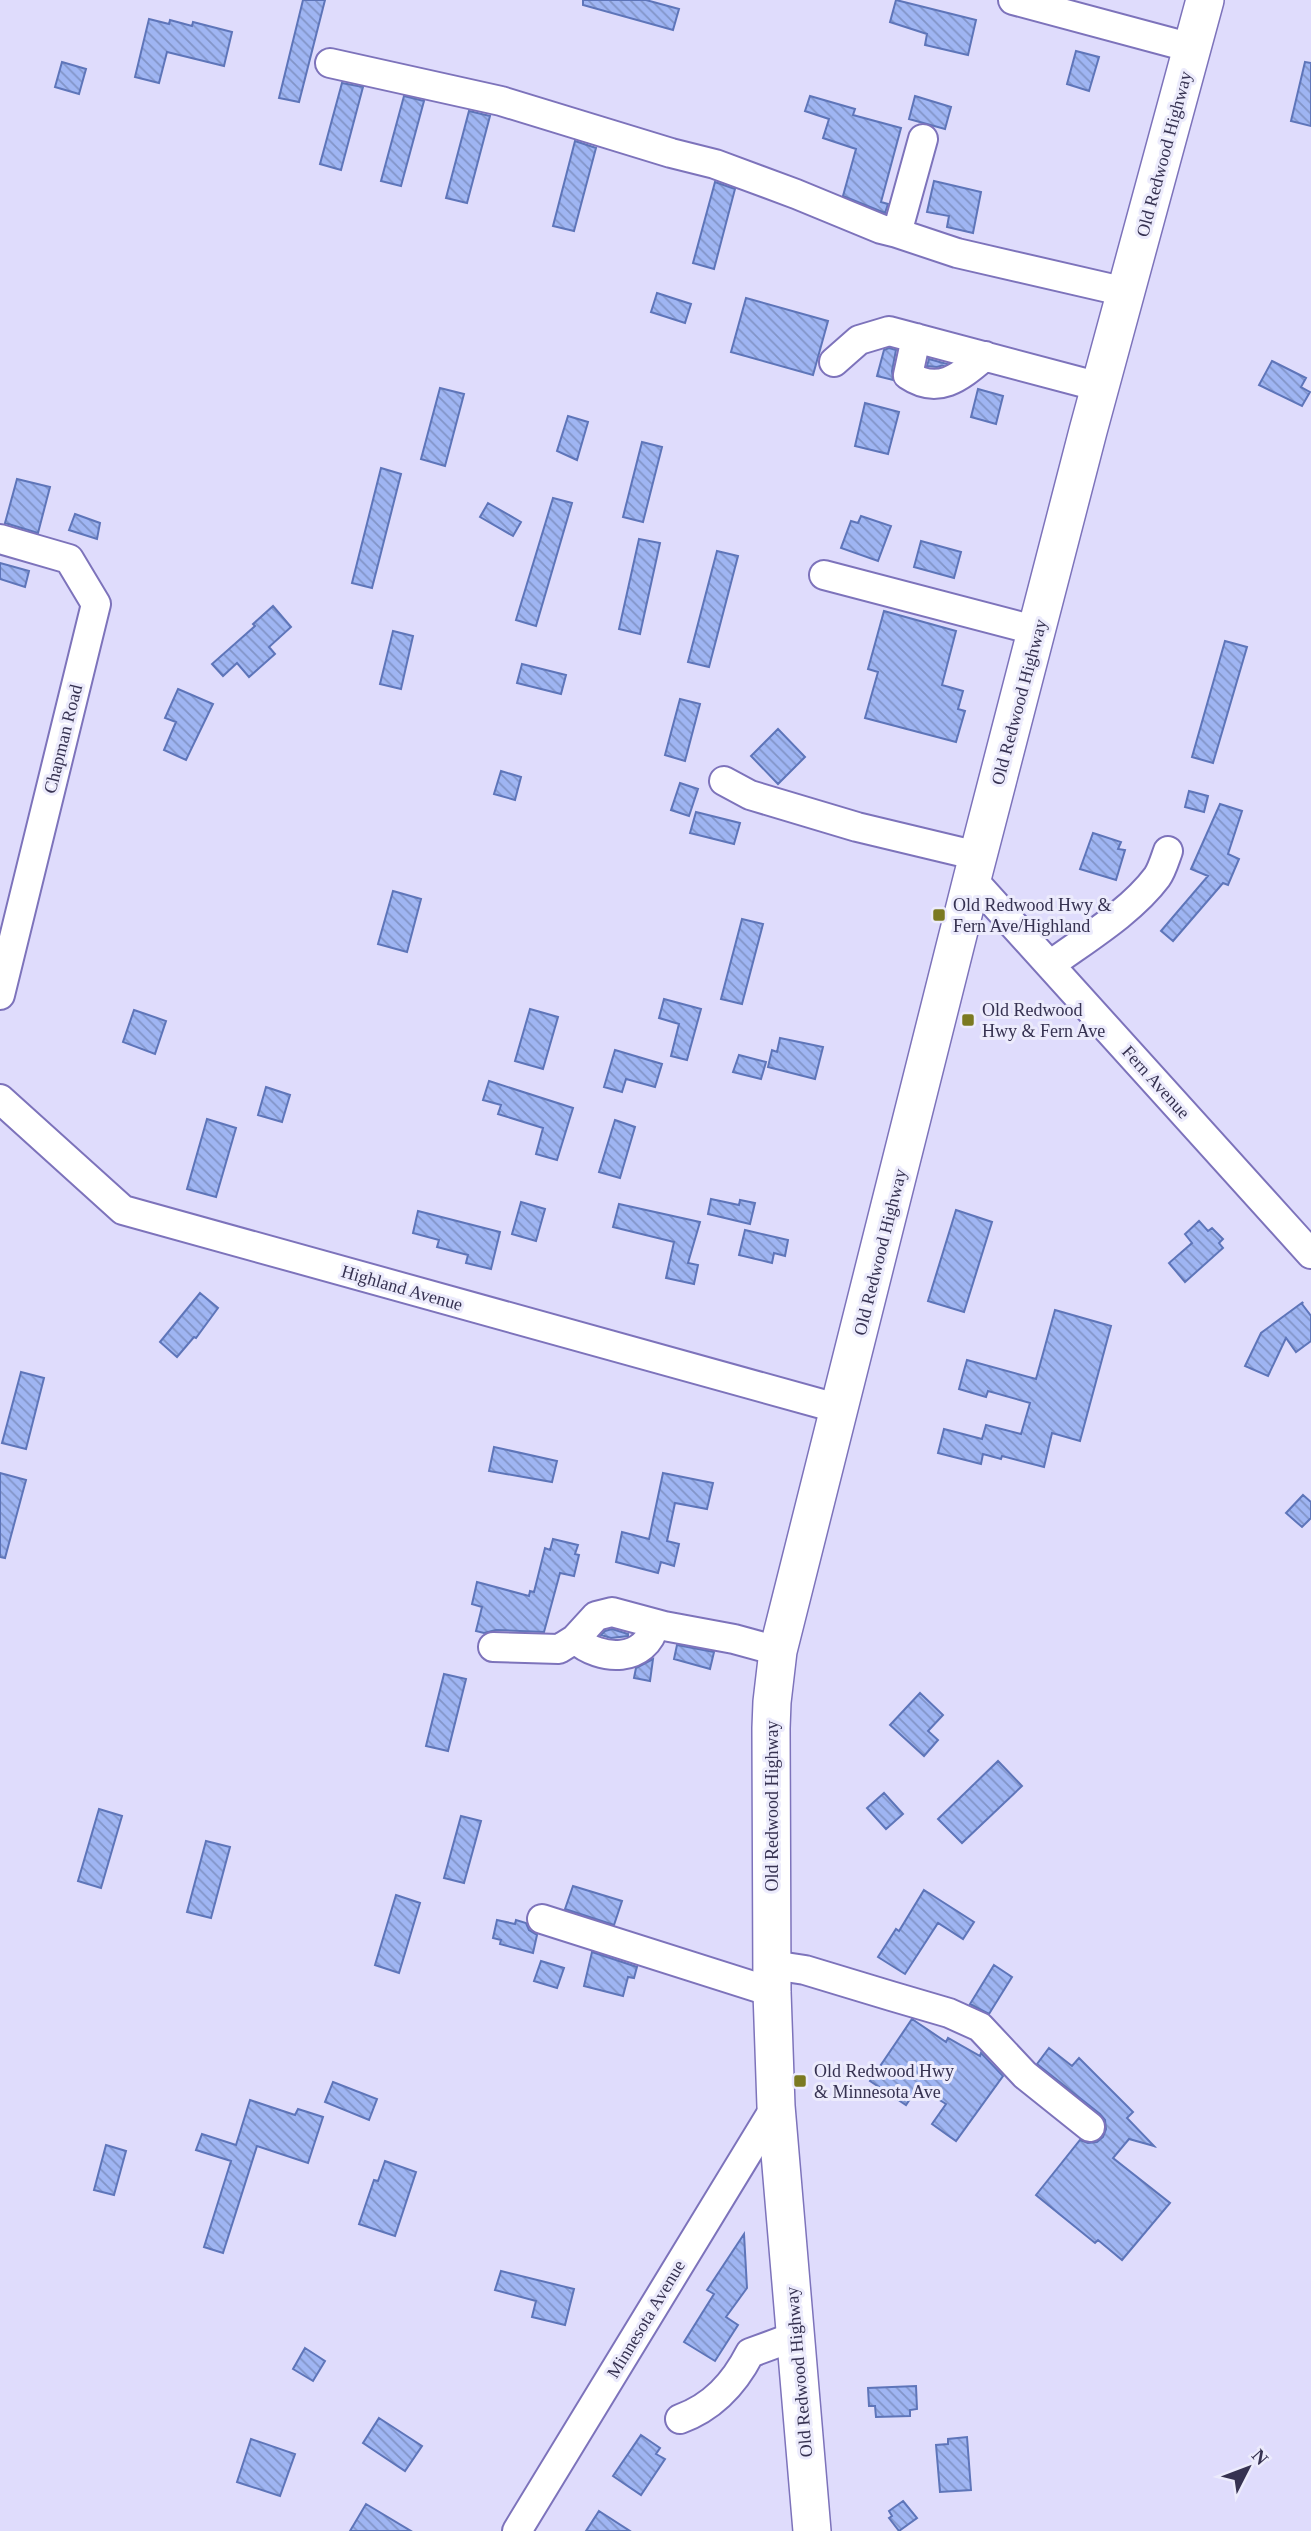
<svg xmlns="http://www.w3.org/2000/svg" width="1311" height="2531" font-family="Georgia,serif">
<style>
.building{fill:url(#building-back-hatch);stroke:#5e75b9;stroke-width:2}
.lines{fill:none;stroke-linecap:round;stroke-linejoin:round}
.minor-casing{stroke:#7d73bb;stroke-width:32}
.major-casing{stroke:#7d73bb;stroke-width:40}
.minor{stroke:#fff;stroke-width:28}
.major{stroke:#fff;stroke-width:37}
.poi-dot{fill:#7b7a21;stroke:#ecebfc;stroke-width:2.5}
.labels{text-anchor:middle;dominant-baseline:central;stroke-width:6;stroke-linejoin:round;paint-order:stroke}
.street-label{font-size:18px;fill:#363251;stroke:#ecebfc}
.poi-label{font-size:18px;fill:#363251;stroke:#ecebfc;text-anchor:start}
</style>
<defs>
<pattern id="building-back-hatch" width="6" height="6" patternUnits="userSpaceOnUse" patternTransform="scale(1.75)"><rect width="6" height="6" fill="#9fb5f3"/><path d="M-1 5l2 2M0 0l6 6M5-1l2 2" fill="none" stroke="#8294c7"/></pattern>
</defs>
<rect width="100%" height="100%" fill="#dfdcfc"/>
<path class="building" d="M303 0H325L299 102 279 98Z
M583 0H646L679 9 673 30 583 5Z
M896 0 976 20 968 55 925 45 927 34 890 22Z
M149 19 169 24 170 20 192 26 193 22 232 32 224 66 167 52 159 83 135 77Z
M1076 51 1099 57 1089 91 1067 84Z
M62 62 86 69 79 94 55 87Z
M1305 62 1311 63V126L1291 121Z
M342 83 363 87 341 170 320 164Z
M404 96 424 101 401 186 381 181Z
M810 96 855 109 853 115 901 128 881 202 888 204 885 213 843 196 856 149 823 138 829 119 805 111Z
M915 96 951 107 945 129 909 119Z
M469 111 490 116 467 203 446 198Z
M575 141 596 148 574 231 553 226Z
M934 181 981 192 973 233 947 227 949 216 927 212Z
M715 182 735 189 714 269 693 263Z
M657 293 691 304 685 323 651 312Z
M746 298 828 321 813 375 731 352Z
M889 348 896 350 892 371 893 380 877 376 884 350Z
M929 359 947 364 937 367 927 366Z
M1272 361 1306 378 1301 387 1310 392 1302 406 1259 385Z
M440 388 464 394 445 466 421 459Z
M978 389 1003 396 996 424 971 417Z
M865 403 899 412 888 454 855 446Z
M568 416 588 422 577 460 557 451Z
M642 442 662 447 643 522 623 517Z
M381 468 401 474 372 588 352 583Z
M17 479 50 487 38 533 5 523Z
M553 498 572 503 536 626 516 620Z
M488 503 521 522 513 536 480 517Z
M75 514 100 523 97 539 69 530Z
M861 516 891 526 878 561 841 548 851 521 858 523Z
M639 539 660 543 640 634 619 629Z
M921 541 961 552 954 578 914 567Z
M717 551 738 556 709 667 688 662Z
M0 563 29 571 25 587 0 579Z
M273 606 291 627 269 647 275 654 249 677 237 663 223 676 212 664 255 626 253 624Z
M884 611 956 631 942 685 963 691 958 709 965 711 956 742 865 718 878 672 868 669Z
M393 631 413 636 401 689 380 684Z
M1225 641 1247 647 1213 763 1192 757Z
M522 664 566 675 561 694 517 683Z
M178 689 213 704 186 760 164 750 176 722 165 718Z
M680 699 700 704 685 761 665 755Z
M778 729 805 757 778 784 751 756Z
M501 771 521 777 515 800 494 794Z
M680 783 698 789 689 816 671 810Z
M1189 791 1208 796 1204 812 1185 807Z
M1220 804 1242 811 1228 854 1239 859 1228 885 1223 883 1173 941 1161 931 1208 876 1191 869Z
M696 812 740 823 734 844 690 833Z
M1093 833 1121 842 1118 849 1125 850 1116 880 1080 869Z
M393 891 421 899 407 952 378 944Z
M742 919 763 924 742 1004 721 999Z
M664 999 701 1009 687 1060 671 1056 679 1024 659 1018Z
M530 1009 558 1017 543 1069 515 1061Z
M134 1010 166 1021 155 1054 123 1042Z
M780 1038 823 1047 815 1079 768 1067 772 1050 777 1052Z
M615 1050 662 1064 655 1087 626 1079 622 1092 604 1087Z
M739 1055 766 1062 761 1079 733 1072Z
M489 1081 573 1108 557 1160 536 1154 543 1128 498 1114 501 1105 483 1100Z
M266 1087 290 1095 282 1122 258 1115Z
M207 1119 236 1128 216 1197 187 1189Z
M615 1120 635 1127 620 1178 599 1172Z
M711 1199 739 1205 740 1200 755 1203 750 1224 708 1214Z
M521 1202 545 1209 536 1241 512 1234Z
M619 1204 700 1222 688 1263 698 1265 694 1284 666 1278 674 1242 613 1227Z
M956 1210 992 1222 964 1312 928 1301Z
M418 1211 500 1232 491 1269 466 1263 468 1255 437 1247 439 1240 413 1233Z
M1199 1221 1208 1231 1212 1228 1223 1239 1219 1243 1223 1248 1185 1282 1169 1263 1192 1243 1185 1234Z
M745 1230 788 1240 785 1256 774 1253 772 1263 739 1255Z
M200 1293 218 1308 196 1338 194 1337 177 1357 160 1342Z
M1303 1302 1302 1304 1311 1316V1341L1296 1352 1286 1338 1268 1376 1245 1366 1261 1333Z
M1055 1310 1111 1326 1080 1441 1052 1433 1044 1467 1002 1456 1001 1459 983 1454 981 1464 938 1453 944 1429 982 1439 986 1425 1021 1434 1030 1403 988 1391 986 1397 959 1389 963 1374 967 1360 1036 1379Z
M21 1372 44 1378 26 1449 2 1443Z
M494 1447 557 1461 552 1482 489 1471Z
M0 1473 26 1480 5 1558 0 1557Z
M663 1473 713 1483 707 1509 675 1503 667 1541 679 1544 674 1566 661 1562 658 1573 616 1562 622 1532 649 1539Z
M1303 1495 1311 1502V1518L1302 1527 1286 1513Z
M553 1539 578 1545 575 1554 579 1555 574 1576 560 1573 544 1632 496 1630 484 1633 476 1631 482 1607 472 1604 477 1582 529 1596 530 1591 534 1592 545 1548 550 1550Z
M612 1629 628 1634V1636L611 1638 601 1635 605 1631Z
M677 1645 714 1652 710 1669 674 1659Z
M653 1659 650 1681 634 1678 636 1668Z
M444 1674 466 1679 448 1751 426 1746Z
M920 1693 943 1715 928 1731 938 1740 924 1756 890 1725Z
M998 1761 1022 1786 962 1843 938 1819Z
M884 1793 903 1814 886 1829 867 1808Z
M99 1809 122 1816 101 1888 78 1881Z
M461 1816 481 1821 464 1883 444 1878Z
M206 1841 230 1847 211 1918 187 1912Z
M573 1886 622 1901 614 1925 565 1909Z
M924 1890 974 1922 963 1939 938 1923 905 1974 878 1957 896 1929 899 1931Z
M396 1895 420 1903 399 1973 375 1965Z
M497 1920 515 1924 516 1920 526 1923 529 1930 537 1935 533 1953 500 1944 501 1940 493 1938Z
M592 1952 637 1967 634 1978 628 1977 623 1996 584 1986Z
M541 1961 564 1968 557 1988 534 1981Z
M994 1965 1012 1977 989 2014 970 2004Z
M912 2019 946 2042 948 2038 980 2056 981 2053 1003 2076 956 2141 932 2124 946 2104 918 2087 906 2105 870 2081Z
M1049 2048 1072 2066 1079 2058 1133 2112 1127 2118 1154 2146 1129 2139 1113 2158 1170 2203 1122 2260 1098 2240 1095 2243 1036 2195 1080 2140 1088 2143 1097 2142 1103 2137 1106 2129 1105 2120 1100 2114 1037 2064Z
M333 2082 377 2099 369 2120 325 2102Z
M250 2100 295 2115 298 2109 323 2117 308 2163 257 2146 223 2253 204 2247 231 2161 196 2150 202 2134 236 2145Z
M106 2145 126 2151 114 2195 94 2190Z
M385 2161 416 2172 395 2236 359 2224 374 2180 378 2181Z
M744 2234 747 2288 726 2317 738 2325 715 2361 684 2342 714 2294 707 2290Z
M501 2271 574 2289 565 2325 532 2317 536 2301 495 2290Z
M305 2348 325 2361 313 2381 293 2369Z
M916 2386 917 2409 910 2410V2416L876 2417 875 2406H869L868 2388Z
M379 2418 422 2446 405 2471 363 2443Z
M641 2435 660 2448 656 2454 665 2459 641 2495 613 2476Z
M967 2437 971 2490 940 2492 936 2445 948 2444V2439Z
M251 2439 295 2454 280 2496 237 2482Z
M903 2501 917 2518 899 2531 889 2518 892 2516 889 2511Z
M366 2504 411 2531H350Z
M599 2511 630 2531H586Z"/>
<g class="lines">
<g class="minor-casing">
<path id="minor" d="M1013 0 1192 48
M330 63 501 101 671 153 715 164 796 194 881 229 897 233 957 253 1126 292
M897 233 923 139
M916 338 908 375C939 396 961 376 985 356
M834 362 859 340 889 331 1100 387
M0 539 69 559 96 604 0 995
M824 575 1038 631
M724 781 750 795 857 827 978 856
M972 879 1311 1254
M1050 965C1084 940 1131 912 1157 877 1162 870 1165 859 1168 851
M0 1099 123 1210 840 1409
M575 1639C601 1662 646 1663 655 1624
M493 1647 559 1649 575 1639 596 1616 612 1612 664 1626 734 1639 778 1651
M542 1919 772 1992
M772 1965 805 1970 891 1996 949 2013 980 2027 1025 2075 1090 2127
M680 2419C713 2407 734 2384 750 2353L796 2336
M517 2531 776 2106"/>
</g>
<g class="major-casing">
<path id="major" d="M812 2531 776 2106 772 1992 771 1728 772 1702 778 1651 972 879 1088 431 1205 0"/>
</g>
<use href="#minor" class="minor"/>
<use href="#major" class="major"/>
</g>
<g class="poi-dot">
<rect x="932" y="908" width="14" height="14" rx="3.5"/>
<rect x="961" y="1013" width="14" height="14" rx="3.5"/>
<rect x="793" y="2074" width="14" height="14" rx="3.5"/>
</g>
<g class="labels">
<g class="street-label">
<text transform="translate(1164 154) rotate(-75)">Old Redwood Highway</text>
<text transform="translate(1019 702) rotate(-75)">Old Redwood Highway</text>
<text transform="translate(63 739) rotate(-76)">Chapman Road</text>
<text transform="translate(1156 1082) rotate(48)">Fern Avenue</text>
<text transform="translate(880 1252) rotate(-76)">Old Redwood Highway</text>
<text transform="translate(402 1288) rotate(16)">Highland Avenue</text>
<text transform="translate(772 1806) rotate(-90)">Old Redwood Highway</text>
<text transform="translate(646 2319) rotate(-59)">Minnesota Avenue</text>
<text transform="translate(799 2372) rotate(-95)">Old Redwood Highway</text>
</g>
<g class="poi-label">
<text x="953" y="905">Old Redwood Hwy &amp;<tspan x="953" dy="21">Fern Ave/Highland</tspan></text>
<text x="982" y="1010">Old Redwood<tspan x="982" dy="21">Hwy &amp; Fern Ave</tspan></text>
<text x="814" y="2071">Old Redwood Hwy<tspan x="814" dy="21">&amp; Minnesota Ave</tspan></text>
</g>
</g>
<g transform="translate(1248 2468) rotate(48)" stroke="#ecebfc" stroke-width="5" paint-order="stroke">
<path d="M0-5L12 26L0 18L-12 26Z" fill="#363251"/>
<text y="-10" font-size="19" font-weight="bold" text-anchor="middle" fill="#363251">N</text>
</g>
</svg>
